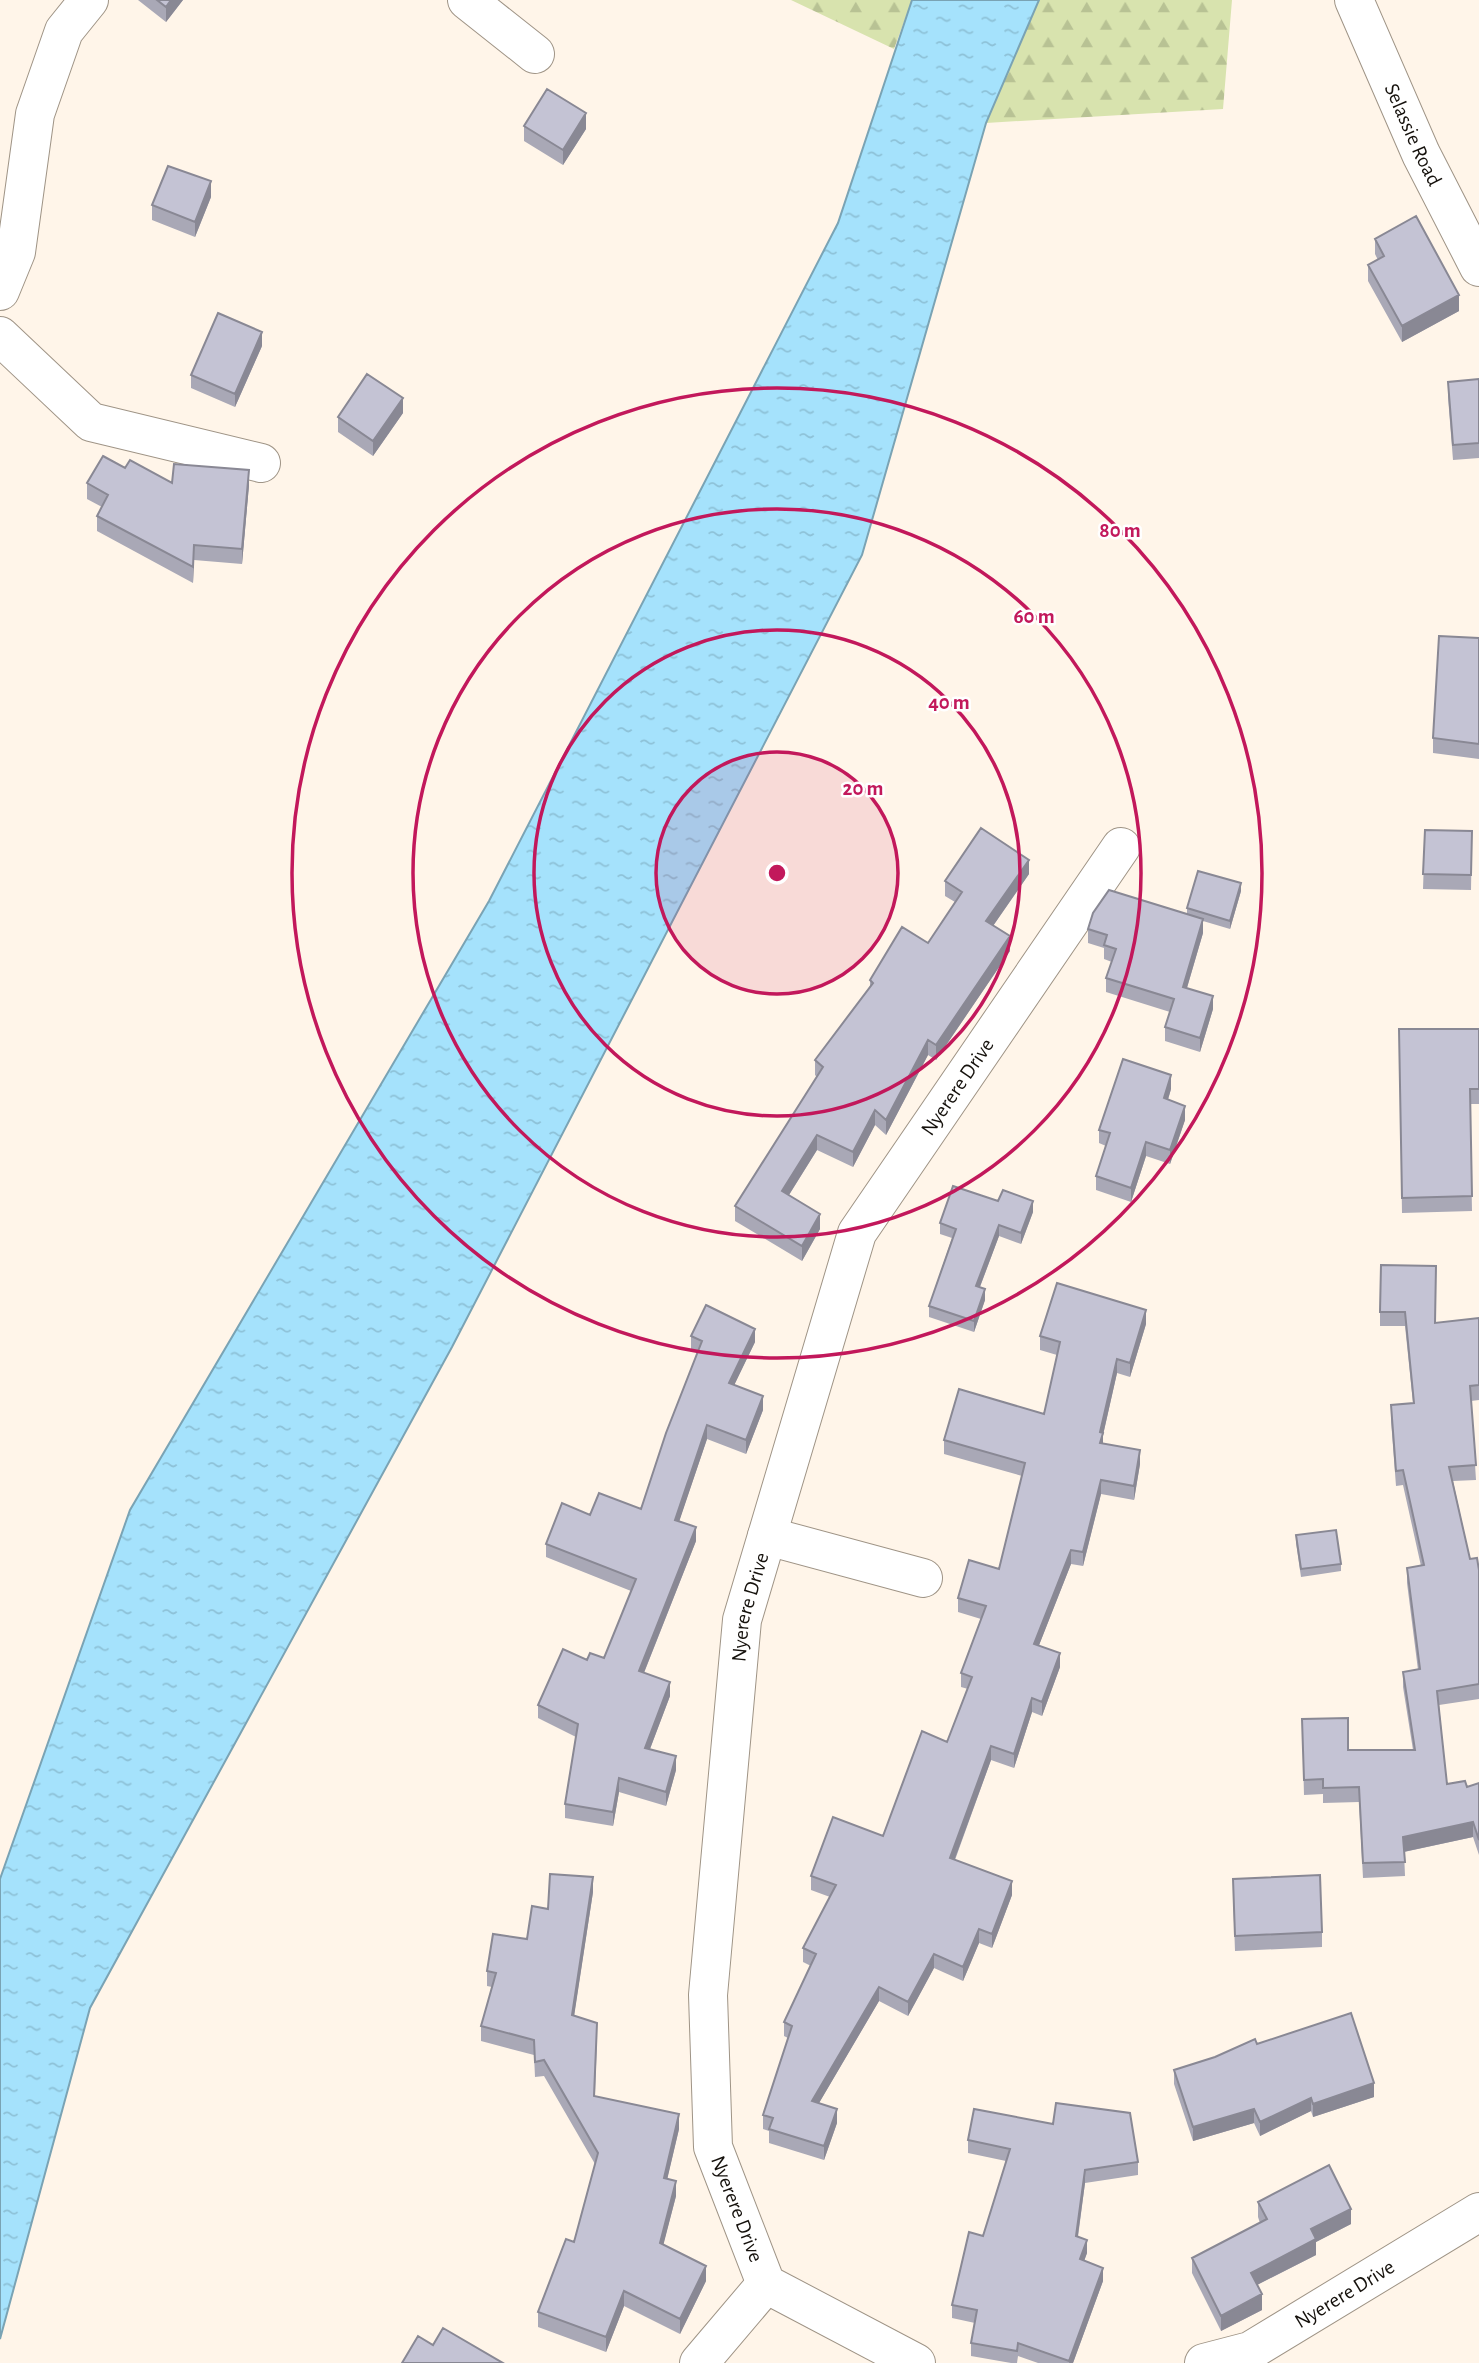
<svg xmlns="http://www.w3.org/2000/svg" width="1479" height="2363" font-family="'Alegreya Sans',sans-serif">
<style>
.forest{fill:url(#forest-firs)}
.water{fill:url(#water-ripples);stroke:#7aa3b4;stroke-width:2}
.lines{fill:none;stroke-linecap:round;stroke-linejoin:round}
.minor-casing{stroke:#9f9486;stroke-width:40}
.minor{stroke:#fff;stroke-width:38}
.wall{fill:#a9a8b6}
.shaded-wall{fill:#898894}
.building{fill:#c4c3d4;stroke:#898894;stroke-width:2}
.ring{fill:none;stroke:#c2185b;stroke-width:3.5}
.labels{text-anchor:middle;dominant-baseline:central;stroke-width:5;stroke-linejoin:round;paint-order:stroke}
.street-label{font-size:21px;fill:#15110c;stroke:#fff}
.centre{fill:#c2185b;stroke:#fff;stroke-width:3.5}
.ring-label{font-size:21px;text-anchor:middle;font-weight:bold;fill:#c2185b;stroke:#fff;stroke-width:5;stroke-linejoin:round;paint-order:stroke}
</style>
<defs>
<pattern id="forest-firs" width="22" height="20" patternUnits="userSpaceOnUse" patternTransform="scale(1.75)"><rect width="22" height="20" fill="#d8e3ae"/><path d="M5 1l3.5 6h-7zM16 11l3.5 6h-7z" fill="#b8c294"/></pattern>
<pattern id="water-ripples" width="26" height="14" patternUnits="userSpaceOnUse" patternTransform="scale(1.75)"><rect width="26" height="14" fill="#a5e2fc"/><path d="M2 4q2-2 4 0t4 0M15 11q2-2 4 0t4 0" fill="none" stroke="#8dc1d7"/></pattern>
</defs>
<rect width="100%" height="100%" fill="#fff5e9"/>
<path class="forest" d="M791 0H912L894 49Z
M1039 0H1232L1223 109 986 123Z"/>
<path class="water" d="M912 0H1039L986 123 862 555 452 1347 90 2008 0 2339V1879L130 1510 489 901 838 223Z"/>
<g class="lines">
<g class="minor-casing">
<g id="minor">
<path d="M467 0 535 54"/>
<path id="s1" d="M1354 0 1421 154 1479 267"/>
<path d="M0 291 16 252 35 114 64 31 89 0"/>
<path d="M0 336 91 422 261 463"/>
<path d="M767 1536 923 1578"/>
<path d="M699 2363 766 2284"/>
<path id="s2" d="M916 2363 766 2284 713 2147 708 1995 742 1620 857 1233 1121 847"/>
<path id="s3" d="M1204 2363 1250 2351 1479 2212"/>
</g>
</g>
<use href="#minor" class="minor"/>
</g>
<path class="wall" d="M138 0H183L166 22Z
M524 126 586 129 563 165 524 141Z
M211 197 195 237 152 220V205Z
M1375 239 1459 311 1402 342 1368 281V265L1378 260 1375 254Z
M262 346 235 407 191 388V375Z
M1479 379V458L1453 460 1448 397V382Z
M403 413 373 456 338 432V417Z
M125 468 172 483 249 485 242 564 194 560 193 583 97 531V516L102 507 87 499V483Z
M1479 638V759L1433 753V738Z
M1425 830 1472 831 1471 890 1423 889Z
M1029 874 993 926 1010 951 936 1060 928 1055 886 1135 875 1125 853 1167 817 1150 789 1195 820 1229 802 1261 735 1221V1206L817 1077 815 1075V1060L870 987V980L928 943 955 902 945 896V881Z
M1241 891 1230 929 1203 921V933L1187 988 1213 1009 1200 1052 1165 1041V1027L1170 1012 1106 992V978L1112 962 1104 959V948L1088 943V929L1187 914V908Z
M1399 1029H1479V1104H1470L1472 1211 1402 1213Z
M1171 1089 1168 1100 1185 1120 1170 1164 1146 1156 1131 1202 1096 1190V1176L1106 1146 1099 1143V1130Z
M998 1201 1033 1212 1021 1244 999 1236 980 1287 985 1300 974 1332 929 1317V1306L952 1238 940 1234V1223Z
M1436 1266 1435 1323 1479 1318V1400L1471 1401 1476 1480 1453 1481 1470 1559 1479 1570V1699L1439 1705 1447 1784 1467 1787 1479 1783V1855L1473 1837 1404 1852 1405 1876 1363 1878 1359 1802 1323 1803V1794L1304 1795 1302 1719 1348 1750H1413L1403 1687V1672L1418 1670 1407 1583V1568L1421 1566 1403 1485 1396 1486 1391 1420V1405L1413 1403 1405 1326H1380V1312Z
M1146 1324 1130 1377 1117 1373 1103 1435V1443L1140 1464 1134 1500 1101 1494 1083 1566 1071 1564 1039 1645 1060 1667 1042 1716 1032 1712 1014 1768 991 1760 955 1860 1012 1895 992 1948 979 1943 963 1981 934 1968 908 2016 879 2001 819 2103 837 2123 824 2160 769 2143V2131L763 2129V2115L788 2038 784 2036V2022L811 1966 803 1962V1948L830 1897 811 1890V1876L883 1836 947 1742 968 1689 961 1687V1673L981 1619 958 1612V1598L999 1569 1022 1476 944 1454V1440L1044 1414 1057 1355 1040 1350V1336Z
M691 1336 755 1342 734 1385 763 1410 746 1454 707 1439 679 1521 696 1541 644 1673 670 1696 650 1749 676 1770 666 1806 619 1792 613 1826 565 1818V1804L576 1737 538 1718V1705L587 1660 604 1658 631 1591 546 1557V1544L641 1509 698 1353 691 1350Z
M1296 1535 1341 1564V1571L1301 1577 1296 1543Z
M593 1892 574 2015 597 2038 595 2096 679 2129 667 2179 676 2196 663 2245 706 2281 680 2334 624 2306 606 2352 538 2327V2312L574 2242 595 2164 544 2076 535 2077 534 2055 481 2041V2026L492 1987 487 1986V1971L527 1939 548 1909Z
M1233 1895 1322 1932V1947L1235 1951Z
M1257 2044 1374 2097 1313 2117 1311 2111 1260 2136 1254 2123 1193 2141 1174 2084V2070Z
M968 2140 1138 2162V2175L1085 2183 1078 2237 1087 2253 1084 2261 1103 2281 1073 2363H1038L1018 2356 1017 2363H1011L971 2356V2343L975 2323 952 2318V2305L983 2236 1006 2161 968 2153Z
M1258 2202 1351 2224 1316 2242V2255L1257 2285 1262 2310 1221 2331 1192 2273V2258L1260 2223 1258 2217Z"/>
<path class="shaded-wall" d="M171 0H183L166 22V7Z
M586 113V129L563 165V150Z
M211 181V197L195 237V222Z
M1459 295V311L1402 342V326Z
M262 332V346L235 407V394Z
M403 398V413L373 456V441Z
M249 470V485L242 564V549Z
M194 545V560L193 583V567Z
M1029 860V874L986 936V921Z
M1241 883V891L1230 929V921Z
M1203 919V933L1183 1001V987Z
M1010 936V951L936 1060V1045Z
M1213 996V1009L1200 1052V1038Z
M928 1040V1055L886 1135V1120Z
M1171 1075V1089L1164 1112V1098Z
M1185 1106V1120L1170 1164V1150Z
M875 1110V1125L853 1167V1152Z
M817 1135V1150L782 1206V1191Z
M1146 1142V1156L1131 1202V1188Z
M1033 1201V1212L1021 1244V1233Z
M820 1214V1229L802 1261V1246Z
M999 1225V1236L976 1297V1286Z
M985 1289V1300L974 1332V1321Z
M1146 1310V1324L1130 1377V1363Z
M755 1329V1342L729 1396V1383Z
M1117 1359V1373L1103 1435V1447L1100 1457V1432Z
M763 1396V1410L746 1454V1440Z
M707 1425V1439L675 1534V1520Z
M1140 1450V1464L1134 1500V1486Z
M1101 1480V1494L1083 1566V1552Z
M696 1527V1541L639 1685V1671Z
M1071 1550V1564L1034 1658V1644Z
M1060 1653V1667L1042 1716V1702Z
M670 1682V1696L645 1762V1748Z
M1032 1698V1712L1014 1768V1754Z
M991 1746V1760L950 1872V1858Z
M676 1756V1770L666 1806V1792Z
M619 1778V1792L613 1826V1812Z
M1473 1822V1837L1403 1852V1837Z
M593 1877V1892L572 2030V2015Z
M1012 1881V1895L992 1948V1934Z
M979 1929V1943L963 1981V1967Z
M934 1954V1968L908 2016V2002Z
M879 1987V2001L812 2115V2101Z
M1374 2083V2097L1313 2117V2104Z
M1311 2098V2111L1260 2136V2122Z
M837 2109V2123L824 2160V2146Z
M1254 2109V2123L1193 2141V2127Z
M679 2114V2129L664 2193V2178Z
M1085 2170V2183L1076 2249V2236Z
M676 2181V2196L660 2258V2243Z
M1351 2209V2224L1316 2242V2255L1251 2288V2273L1311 2229Z
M1087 2240V2253L1080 2272V2259Z
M706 2266V2281L680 2334V2319Z
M1103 2268V2281L1073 2363H1069Z
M624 2291V2306L606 2352V2337Z
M1262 2294V2310L1221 2331V2316Z"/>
<path class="building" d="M157 0H171L166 7Z
M547 89 586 113 563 150 524 126Z
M168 166 211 181 195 222 152 205Z
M1416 216 1459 295 1402 326 1368 265 1384 256 1375 239Z
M218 313 262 332 235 394 191 375Z
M367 374 403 398 373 441 338 417Z
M1479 379V443L1453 445 1448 382Z
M103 456 125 468 130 460 172 483 174 464 249 470 242 549 194 545 193 567 97 516 108 495 87 483Z
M1439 636 1479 638V744L1433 738Z
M981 828 1029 860 986 921 1010 936 936 1045 928 1040 886 1120 875 1110 853 1152 817 1135 782 1191 820 1214 802 1246 735 1206 823 1067 815 1060 873 983 870 980 902 927 928 943 962 892 945 881Z
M1425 830 1472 831 1471 875 1423 874Z
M1198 871 1241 883 1230 921 1187 908Z
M1109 890 1203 919 1183 987 1213 996 1200 1038 1165 1027 1174 999 1106 978 1116 949 1104 945 1107 935 1088 929 1093 913Z
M1399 1029H1479V1089H1470L1472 1196 1402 1198Z
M1123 1059 1171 1075 1164 1098 1185 1106 1170 1150 1146 1142 1131 1188 1096 1176 1110 1133 1099 1130Z
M953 1186 998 1201 1003 1190 1033 1201 1021 1233 999 1225 976 1286 985 1289 974 1321 929 1306 956 1229 940 1223Z
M1381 1265 1436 1266 1435 1323 1479 1318V1385L1470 1386 1476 1465 1449 1467 1470 1559 1477 1558 1479 1570V1684L1437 1691 1447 1784 1465 1781 1467 1787 1479 1783V1840L1473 1822 1403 1837 1405 1862 1363 1863 1359 1787 1323 1788V1779L1304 1780 1302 1719 1348 1718V1750H1415L1403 1672 1420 1669 1407 1568 1424 1565 1403 1470 1396 1471 1391 1405 1414 1403 1405 1312H1380Z
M1057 1283 1146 1310 1130 1363 1117 1359 1100 1432 1103 1433 1100 1443 1140 1450 1134 1486 1101 1480 1083 1552 1071 1550 1034 1644 1060 1653 1042 1702 1032 1698 1014 1754 991 1746 950 1858 1012 1881 992 1934 979 1929 963 1967 934 1954 908 2002 879 1987 812 2101 837 2109 824 2146 769 2129 773 2118 763 2115 792 2026 784 2022 816 1954 803 1948 836 1885 811 1876 833 1817 883 1836 922 1731 947 1742 972 1677 961 1673 986 1606 958 1598 969 1560 999 1569 1025 1463 944 1440 959 1389 1044 1414 1060 1342 1040 1336Z
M706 1305 755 1329 729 1383 763 1396 746 1440 707 1425 675 1520 696 1527 639 1671 670 1682 645 1748 676 1756 666 1792 619 1778 613 1812 565 1804 578 1724 538 1705 563 1649 587 1660 590 1653 604 1658 636 1579 546 1544 562 1503 590 1515 599 1493 641 1509 666 1433 702 1341 691 1336Z
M1336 1530 1341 1564 1301 1569 1296 1535Z
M550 1874 593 1877 572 2015 597 2023 594 2096 679 2114 664 2178 676 2181 660 2243 706 2266 680 2319 624 2291 606 2337 538 2312 566 2239 574 2242 598 2153 544 2060 535 2062 534 2040 481 2026 496 1973 487 1971 493 1934 527 1939 532 1906 548 1909Z
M1320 1875 1322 1932 1235 1936 1233 1879Z
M1351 2013 1374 2083 1313 2104 1311 2098 1260 2122 1254 2109 1193 2127 1174 2070 1215 2057 1255 2039 1257 2044Z
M1056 2103 1130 2113 1138 2162 1085 2170 1076 2236 1087 2240 1080 2259 1103 2268 1069 2361 1018 2343 1017 2351 971 2343 977 2310 952 2305 969 2232 983 2236 1010 2149 968 2140 974 2109 1053 2124Z
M1329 2165 1351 2209 1311 2229 1316 2239 1251 2273 1262 2294 1221 2316 1192 2258 1267 2219 1258 2202Z
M443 2328 503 2363H402L418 2336 433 2345Z"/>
<circle cx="777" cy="873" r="121" fill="#c2185b" fill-opacity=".12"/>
<g class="ring">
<circle cx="777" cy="873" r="121"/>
<circle cx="777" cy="873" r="243"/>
<circle cx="777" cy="873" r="364"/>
<circle cx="777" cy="873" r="485"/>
</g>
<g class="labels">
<g class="street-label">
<text stroke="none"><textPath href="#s1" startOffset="147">Selassie Road</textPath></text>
<text stroke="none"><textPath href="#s2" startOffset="1426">Nyerere Drive</textPath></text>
<text stroke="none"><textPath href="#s2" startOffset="859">Nyerere Drive</textPath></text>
<text transform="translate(737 2209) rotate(69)">Nyerere Drive</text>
<text stroke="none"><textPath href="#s3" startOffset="158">Nyerere Drive</textPath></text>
</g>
</g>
<circle cx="777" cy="873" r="10" class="centre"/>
<g class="ring-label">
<text x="1120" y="537">80 m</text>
<text x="1034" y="623">60 m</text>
<text x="949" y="709">40 m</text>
<text x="863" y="795">20 m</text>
</g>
</svg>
